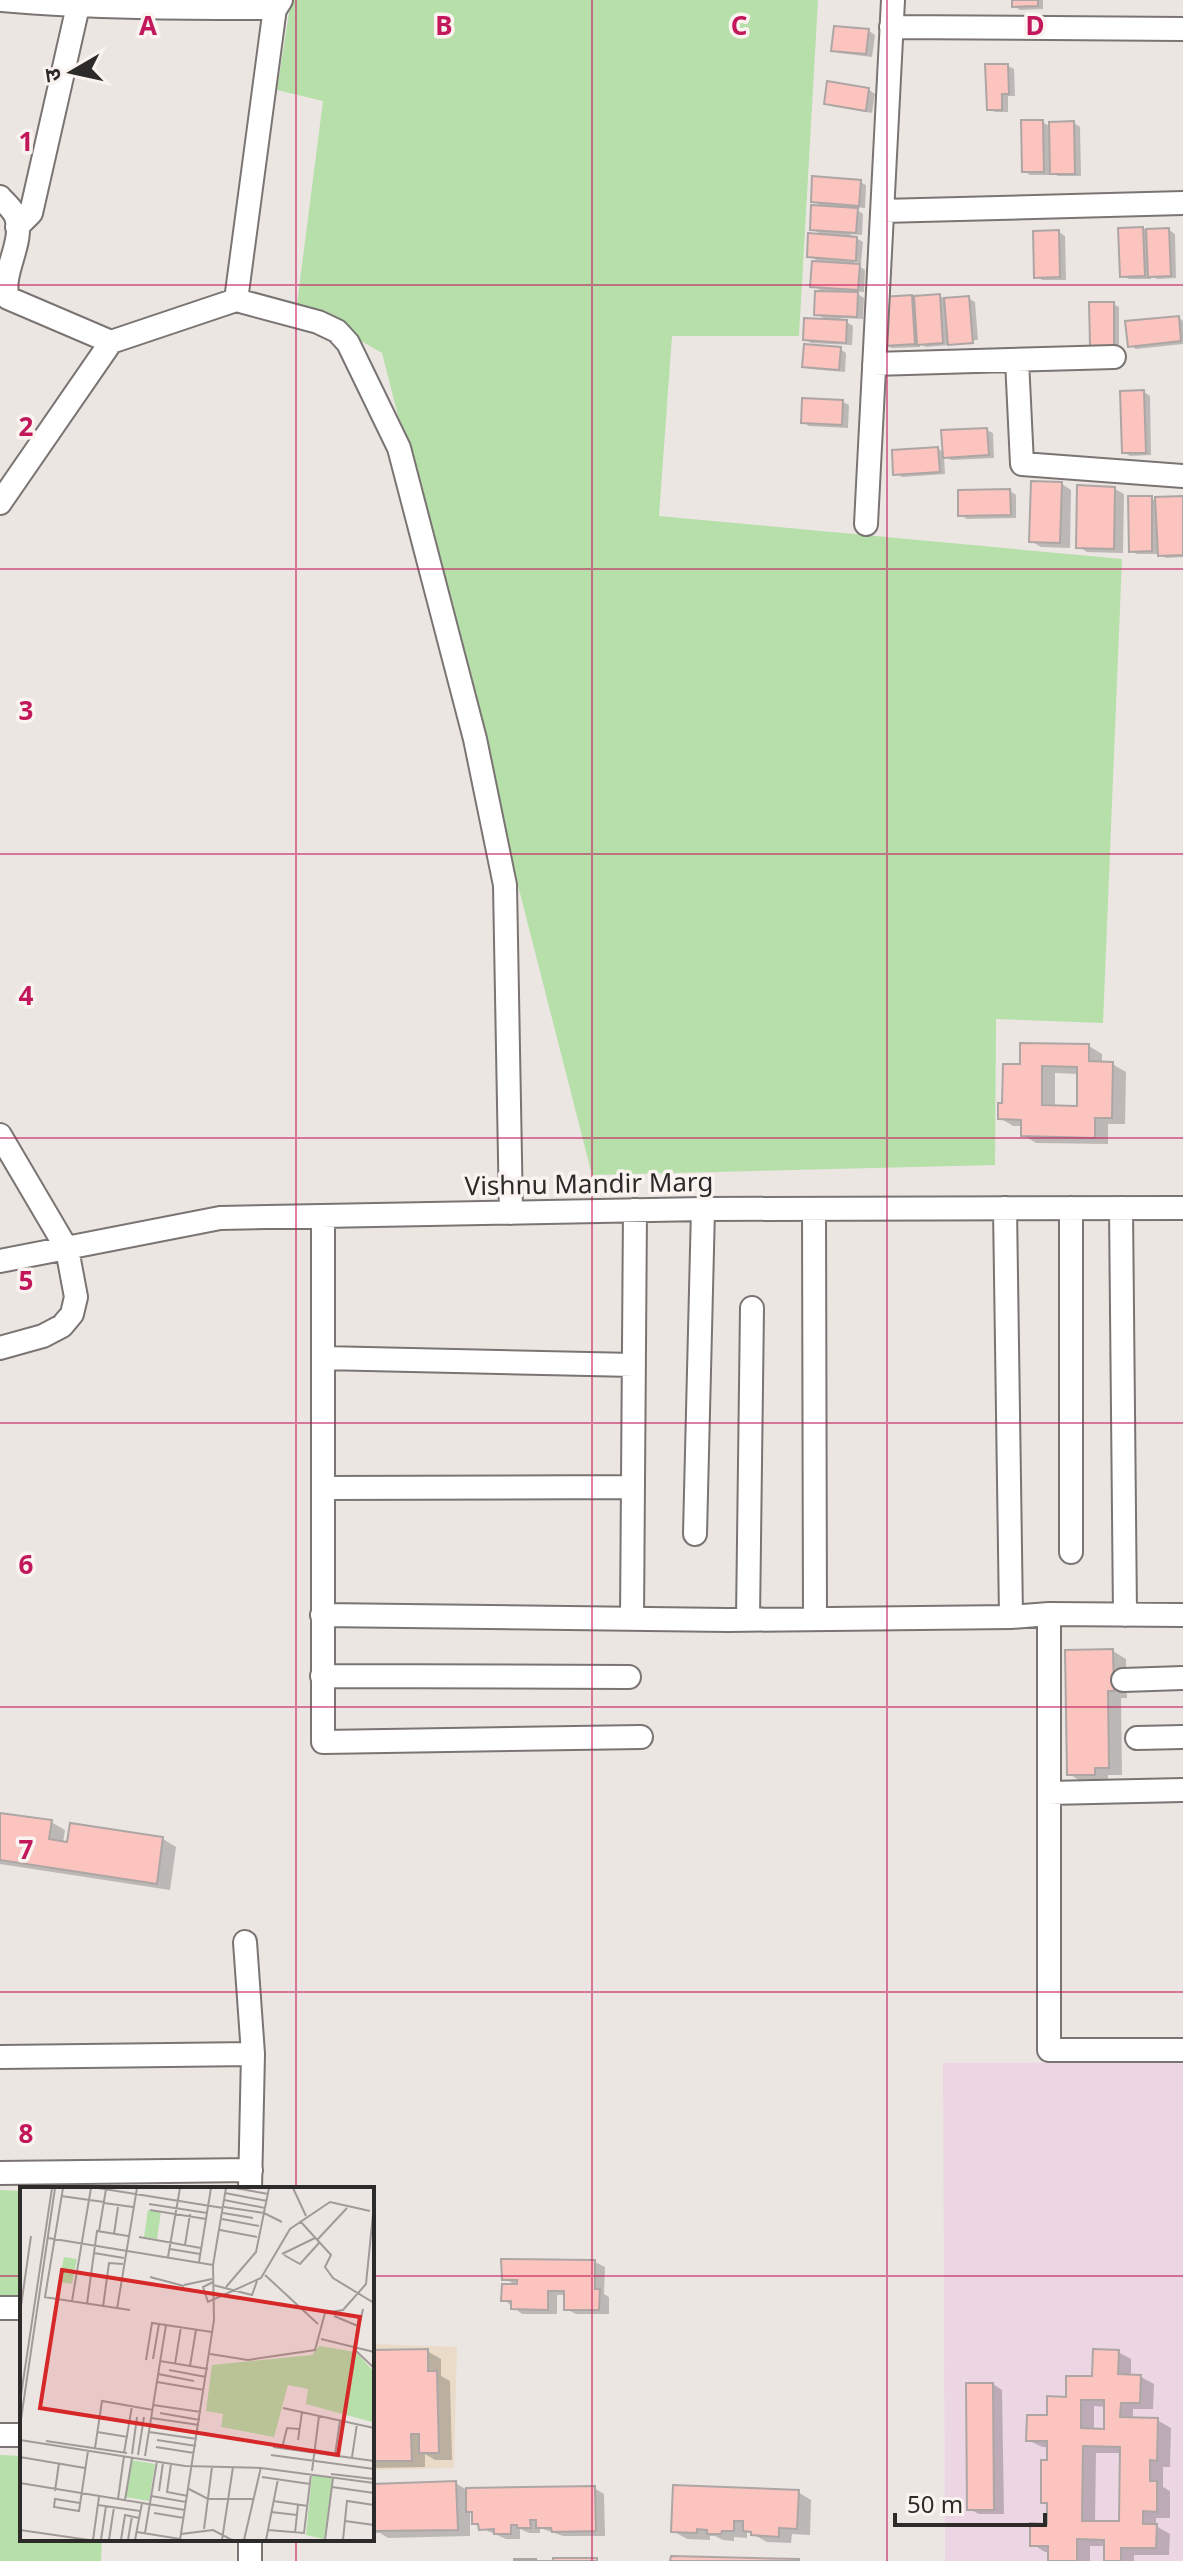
<svg xmlns="http://www.w3.org/2000/svg" width="1183" height="2561" font-family="'Noto Sans','Noto Sans Devanagari',sans-serif">
<style>
.industrial{fill:#eadbc8}
.education{fill:#ecd6e4}
.green{fill:#b6dfaa}
.shadow{fill:#0003;fill-rule:evenodd}
.building{fill:#fbc4bf;stroke:#ada6a5;stroke-width:2;fill-rule:evenodd}
.lines{fill:none;stroke-linecap:round;stroke-linejoin:round}
.street-casing{stroke:#7a7472;stroke-width:26}
.street{stroke:#fff;stroke-width:22}
.grid{fill:none;stroke:#c2185b;stroke-width:2;stroke-opacity:0.55}
.labels{text-anchor:middle;dominant-baseline:central;stroke-width:7;stroke-linejoin:round;paint-order:stroke}
.street-label{font-size:26px;fill:#2d2b2a;stroke:#faf3f0}
.inset-road{fill:none;stroke:#a09b99;stroke-width:2}
.view{fill:#d62828;fill-opacity:0.15;stroke:#d62828;stroke-width:4}
.inset-edge{fill:none;stroke:#2d2b2a;stroke-width:4}
.grid-label{font-size:26px;text-anchor:middle;font-weight:bold;fill:#c2185b;stroke:#faf3f0;stroke-width:7;stroke-linejoin:round;paint-order:stroke}
</style>
<rect width="100%" height="100%" fill="#ece6e3"/>
<path class="industrial" d="M372 2344 457 2347 454 2468 372 2470Z"/>
<path class="education" d="M1183 2062V2561H945L943 2063Z"/>
<path class="green" d="M291 0H818L799 336H672L659 516 1122 559 1103 1023 996 1019 995 1165 592 1175 382 353 297 304 323 101 277 90Z
M0 2190 22 2191V2311H0Z
M0 2455 22 2456V2539H102L101 2561H0Z"/>
<path class="shadow" d="M1014 0H1043V9L1020 10 1014 6Z
M869 31 875 35 872 57 839 53 833 50Z
M1008 66 1014 69 1015 96H1008V112H995L989 109Z
M829 84 869 90 875 94 872 113 832 106 826 103Z
M1042 122 1051 127 1074 123 1080 127 1081 176H1058L1049 171V175H1030L1024 171Z
M860 182 866 185 865 208 852 207 863 214 862 235 849 234 863 242 861 263 853 262 865 270 864 292 853 291 864 298 863 319 840 318 853 326 852 345 811 343 805 339 829 321 816 314 825 293 812 285 822 263 809 256 824 236 812 229 824 208 813 201Z
M1143 229 1169 230 1175 234 1176 278 1157 279 1151 276V279H1129L1122 276Z
M1059 232 1065 236 1066 280H1042L1036 276Z
M940 296 946 300 968 298 975 302 978 340 953 342V345L949 343V345L926 347 920 344V347L892 348 886 345 912 297 917 300Z
M1113 304 1119 307V348H1098L1091 345Z
M1179 318 1183 321V344L1136 349 1130 345Z
M840 349 846 353 845 372 810 369 804 366Z
M1144 392 1150 396 1151 455 1130 456 1124 452Z
M843 402 849 405 848 428 809 426 803 422Z
M986 430 993 433 994 458 951 460 944 456 945 474 902 477 895 473 938 449 945 453Z
M1062 484 1071 490 1070 548 1041 547 1031 541Z
M1115 489 1124 494 1123 553 1087 552 1078 546Z
M1010 491 1016 495V518L967 519 960 515Z
M1151 498 1158 502 1183 498V557L1166 558 1159 554H1137L1131 551Z
M1089 1046 1102 1054V1064H1112L1126 1072 1125 1124H1108V1144L1036 1143 1023 1135V1126H1013L1000 1118 1022 1066ZM1055 1073 1079 1074 1078 1108 1055 1107Z
M1113 1651 1126 1659 1127 1698H1121L1122 1775H1108V1782H1082L1069 1774Z
M0 1815 51 1822 65 1830 63 1843 69 1844 71 1825 163 1839 176 1847 170 1890 0 1864Z
M595 2262 605 2267 604 2294 609 2297V2314H576L566 2309V2295H557V2314H522L503 2299 517 2286 504 2278Z
M427 2351 441 2359V2376L450 2381 452 2460H435L425 2454V2467L372 2468V2352Z
M1118 2352 1131 2359V2376L1141 2377 1154 2384 1153 2409H1133V2419L1157 2420 1171 2428 1170 2467H1163V2487L1170 2491V2518H1156V2526L1170 2534 1169 2555H1134V2561H1106V2546H1090V2561H1050V2552H1045L1032 2544 1049 2526V2505L1043 2502 1049 2447H1042L1028 2440 1068 2399 1094 2378ZM1094 2406 1106 2407V2431H1094ZM1096 2453H1122L1121 2523H1095Z
M993 2384 1002 2390 1004 2514H979L969 2509Z
M455 2483 467 2490 594 2488 604 2494 605 2536H563L540 2528V2533H529L520 2529V2539H506L481 2528 474 2523V2514L470 2511V2536L388 2538 380 2533H372V2486Z
M798 2492 811 2500 810 2535 792 2534 791 2543 767 2542 747 2531V2538L734 2537V2541L723 2540 715 2536H710V2540L687 2539 673 2531Z"/>
<path class="building" d="M1012 0H1038V6L1012 7Z
M834 26 869 29 866 54 831 51Z
M985 64H1008L1009 94H1002V110H987Z
M827 81 869 88 866 111 824 104Z
M1021 120H1043L1044 172H1022Z
M1074 121 1075 174H1050L1049 122Z
M812 176 861 180 859 206 811 202Z
M811 205 858 208 856 233 810 230Z
M1143 227 1145 276 1120 277 1118 228Z
M1169 228 1171 276 1148 277 1146 229Z
M1059 230 1060 277 1034 278 1033 231Z
M808 233 857 237 856 261 807 257Z
M812 261 860 264 858 290 810 287Z
M815 291 858 292 857 317 814 315Z
M940 294 943 343 917 345 914 296Z
M912 295 915 344 884 346 881 297Z
M969 296 973 343 948 345 944 298Z
M1089 302H1114V346H1090Z
M1179 316 1181 341 1128 347 1125 321Z
M804 318 847 320 846 343 803 340Z
M804 344 841 347 839 370 802 367Z
M1144 390 1146 453H1122L1120 391Z
M802 398 843 400 842 425 801 423Z
M987 428 989 455 943 458 941 430Z
M938 447 940 472 893 475 892 450Z
M1031 481 1062 482 1060 543 1029 542Z
M1077 485 1115 487 1114 549 1076 548Z
M1010 489 1011 515 958 516V490Z
M1128 496H1152V551L1129 552Z
M1183 496V555L1158 556 1155 497Z
M1020 1043 1089 1044V1061L1113 1062 1112 1118H1095V1138L1021 1136V1120L998 1119V1103H1002L1003 1064H1020ZM1042 1066 1077 1067V1106L1042 1105Z
M1113 1649 1114 1691H1108L1109 1768H1095V1775H1067L1065 1650Z
M0 1813 52 1820 49 1839 67 1842 70 1823 163 1837 157 1884 0 1860Z
M501 2259 595 2260V2289H600L599 2310H564V2291H548V2310L511 2309V2301H501L502 2284H517V2280H502Z
M428 2349V2371H437L439 2453H419V2434H411L412 2461H372V2350Z
M1093 2349 1119 2350 1118 2374 1141 2375 1140 2403H1121L1120 2417 1158 2418 1157 2461 1150 2460V2481H1157V2512L1143 2511V2524H1157L1156 2548H1121V2561H1104V2540L1077 2539V2561H1048V2546H1030V2523L1047 2524V2503H1041V2460H1047V2441H1026L1027 2415H1047V2396L1066 2397V2376H1092ZM1081 2400H1104V2429L1081 2428ZM1083 2446 1120 2447 1119 2521H1082Z
M966 2383H993L994 2510H967Z
M456 2481 458 2530 373 2531 372 2484Z
M673 2485 799 2490 797 2529 779 2528V2537L751 2535V2532L743 2531V2521H734V2531H722L721 2534H707V2530L697 2529V2533L671 2532Z
M595 2486 596 2531 552 2532 551 2528H536V2520H530L531 2528H517V2525H511V2534H494V2529L479 2530 478 2524H472V2512H466V2488Z
M671 2556 799 2559V2561H670Z
M553 2558H597V2561H514V2559H536V2561H553Z"/>
<g class="lines">
<g class="street-casing">
<path id="street" d="M2 0C93 8 184 8 276 8L281 0
M891 27 1183 29
M0 197C5 203 13 209 16 217 25 243 0 273 8 298L111 342 236 300 318 322 337 331 348 343 399 448 475 739 505 885 511 1213
M882 211 1183 203
M17 227 31 213 78 6
M236 300 276 0
M1017 360 1022 464 1183 476
M874 364 1114 357
M0 503 111 342
M866 524 893 0
M0 1135 67 1249 76 1297 72 1314 62 1326 43 1336 0 1348
M1005 1208 1011 1617
M1121 1208 1125 1615
M814 1209 815 1619
M323 1216V1742L641 1737
M0 1261 220 1218 703 1209 1183 1208
M323 1358 634 1365
M323 1488 633 1487
M695 1534 703 1209
M1071 1552V1208
M1049 1614V2050H1183
M322 1615 728 1620 1011 1617 1049 1614 1183 1615
M632 1619 635 1210
M748 1619 752 1308
M322 1676 629 1677
M1123 1680 1183 1678
M1137 1738 1183 1737
M1049 1793 1183 1790
M245 1942 253 2054 250 2189
M0 2057 253 2054
M0 2173 251 2170
M0 2308H22
M0 2435H22
M250 2539V2561"/>
</g>
<use href="#street" class="street"/>
</g>
<path class="grid" d="M296 0V2189M592 0V2561M887 0V2561M0 285H1183M0 569H1183M0 854H1183M0 1138H1183M0 1423H1183M0 1707H1183M0 1992H1183M0 2276H22M372 2276H1183M296 2539V2561"/>
<g class="labels">
<g class="street-label">
<text transform="translate(589 1183) rotate(-1)">Vishnu Mandir Marg</text>
</g>
</g>
<g transform="translate(20 2187)">
<rect width="354" height="354" fill="#ece6e3"/>
<path d="M128 23 141 25 137 52 124 50ZM44 70 57 72 52 97 39 95ZM299 159 336 165 354 185 352 235 286 217 288 202 268 198 254 250 201 240 203 227 186 224 192 178 292 168ZM111 273 135 277 129 314 105 310ZM292 288 313 291 304 352 286 348Z" fill="#b6dfaa"/>
<path class="inset-road" d="M78 1 203 21M215 1 248 7M273 1 286 29M205 6 247 14M41 9 84 15M204 13 245 21M84 16 113 20M129 17 187 26M204 20 244 26 262 35M130 23 186 32M203 26 233 31M202 32 239 39M280 34 311 68 305 80 313 91 354 116M200 43 237 50M79 44 86 2M94 47 98 20M119 50 181 61M28 51 193 78M297 53 327 21M165 58 170 27M150 62 180 67M74 66 104 71M262 67 295 51M264 68 280 77 299 56M148 70 160 1M179 75 191 1M245 88 298 137M130 90 164 99M193 95 183 100 188 115 241 91 270 42 310 15 350 24M164 98 192 92M193 98 232 108 237 94M206 100 236 65 249 1M24 110 110 123M25 110 43 1M52 114 71 1M67 117 77 44 108 49M1 119 11 49M83 120 89 76 103 77M97 122 117 1M343 122 334 162 354 181M314 129 338 139M301 152 354 165M190 167 228 173 295 163 305 126 323 123 346 97 354 17M133 172 139 137M126 173 132 136 192 145M140 174 188 182M155 177 161 140M170 179 176 143M149 183 186 190M138 187 174 194M137 195 184 203M1 208 32 1M133 218 181 225M263 221 354 241M140 226 180 233M80 230 110 235M131 231 179 238M0 239 35 1M130 239 165 244M77 245 108 250M129 245 177 252M0 253 165 279 241 281 354 296M137 253 176 259M278 253 282 225M26 254 107 266M136 260 174 266M253 260 354 274M75 261 82 214 133 223M262 261 267 241 279 242M104 266 112 219M112 267 117 230M118 268 124 230M251 268 354 282M315 268 320 234M125 269 146 138M0 270 65 281M332 270 337 237M151 277 147 305 168 309M292 284 299 229M311 287 354 292M242 290 290 297M0 296 165 323M312 300 354 306M169 302 188 312H234M35 304 39 276M139 304 143 276M131 309 166 315M98 312 104 269M105 313 112 271M253 314 288 319M60 316 35 312 34 320 59 324 68 264M78 318 120 324M251 325 277 328M134 326 164 331M325 334 354 338M184 342 192 280M0 343 69 353M248 343 284 346 291 287M117 345 160 352M125 346 137 274M275 346 278 318M161 347 193 343 212 353M73 353 79 310M81 353 86 319M89 353 94 320M101 353 105 328 119 331M108 353 112 329M115 353 122 316M160 353 194 133 193 78 206 1M202 353 213 280M224 353 241 280M246 353 258 292M305 353 313 291M323 353 327 314 354 318"/>
<path class="view" d="M42 83 340 130 318 268 20 221Z"/>
<rect width="354" height="354" class="inset-edge"/>
</g>
<g class="grid-label">
<text x="148" y="35">A</text>
<text x="444" y="35">B</text>
<text x="739" y="35">C</text>
<text x="1035" y="35">D</text>
<text x="26" y="151">1</text>
<text x="26" y="436">2</text>
<text x="26" y="720">3</text>
<text x="26" y="1005">4</text>
<text x="26" y="1290">5</text>
<text x="26" y="1574">6</text>
<text x="26" y="1859">7</text>
<text x="26" y="2143">8</text>
</g>
<g transform="translate(72 72) rotate(261)" stroke="#faf3f0" stroke-width="6" paint-order="stroke">
<path d="M0-6L14 30L0 20L-14 30Z" fill="#2d2b2a"/>
<text y="-12" font-size="22" font-weight="bold" text-anchor="middle" fill="#2d2b2a">उ</text>
</g>
<path d="M895 2513v12h150v-12" fill="none" stroke="#2d2b2a" stroke-width="4"/>
<text x="907" y="2513" font-size="24" fill="#2d2b2a" stroke="#faf3f0" stroke-width="6" paint-order="stroke">50 m</text>
</svg>
